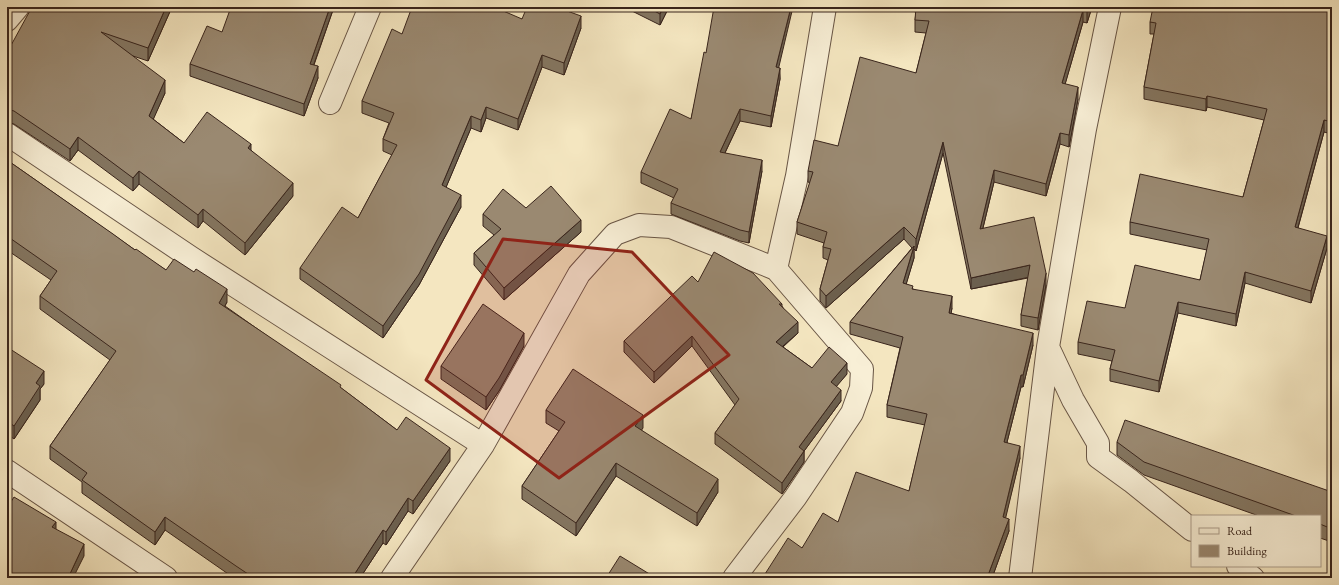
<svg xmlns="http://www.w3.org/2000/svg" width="1339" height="585" font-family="'EB Garamond',serif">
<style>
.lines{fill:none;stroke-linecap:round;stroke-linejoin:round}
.street-casing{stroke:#685545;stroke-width:24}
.street{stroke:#f8efd6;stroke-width:22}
.wall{fill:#847661;stroke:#39251c}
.shaded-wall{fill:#6c604f;stroke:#39251c}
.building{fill:#9a8971;stroke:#39251c}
.marked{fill:#8f2418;fill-opacity:0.2;stroke:#8f2418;stroke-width:3;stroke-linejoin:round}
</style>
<rect width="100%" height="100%" fill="#f4e6c0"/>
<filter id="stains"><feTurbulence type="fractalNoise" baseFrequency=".005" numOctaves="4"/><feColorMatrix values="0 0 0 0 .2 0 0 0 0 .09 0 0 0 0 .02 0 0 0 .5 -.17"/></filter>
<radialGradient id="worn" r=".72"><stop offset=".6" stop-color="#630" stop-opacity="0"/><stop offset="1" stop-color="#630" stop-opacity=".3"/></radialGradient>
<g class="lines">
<g class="street-casing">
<path id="street" d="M7 20 18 7
M330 103 370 7
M7 134 190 257 483 445
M776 269 797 176 825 7
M1048 347 1073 400 1098 443V457L1131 481 1192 530
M7 471 166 578
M1238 566 1253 578
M392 578 483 445 579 274 615 234 639 225 671 227 776 269 862 369 861 388 852 413 795 498 734 578
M1020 578 1048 347 1085 129 1110 7"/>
</g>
<use href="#street" class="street"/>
</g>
<path class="wall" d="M60 7H172L148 61 133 56 165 93 153 119 184 143 251 150 293 196 245 255 203 221 198 228 139 184 133 191 78 150 70 161 14 124 7 122V48L9 49 58 11Z
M334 7 314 65 318 78 304 116 190 76V64L222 32Z
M624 7H669L660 25Z
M896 7H1092L1087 23 1083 22 1065 84 1078 99 1069 147 1060 144 1046 196 994 182 983 228 1046 285 1038 330 1021 326V315L1028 278 971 289 943 153 916 251 914 249V258L906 284 913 289 952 308 951 313 1033 345 1023 387H1021L1007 442 1020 458 1005 518 1009 531 992 578H765V574L838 522 909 491 925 425 887 417V405L900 348 850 334V322L912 248 904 239 826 308 820 301V289L828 260 823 258V247L824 243 797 234V222L810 183 808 182V171L838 146 916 73 926 33 915 32V20L916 12Z
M1332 7V134L1324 132 1298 228 1327 248 1311 303 1245 283 1236 326 1178 313 1159 392 1110 381V369L1112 361 1078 354V342L1125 308 1200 280 1207 250 1130 234V222L1243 197 1264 120 1207 107 1206 111 1144 99V87L1154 34H1150V22Z
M522 19 581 28 564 75 542 67 518 130 486 118 481 132 471 128 446 187 461 207 419 285 383 338 300 279V268L358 218 392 155 383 151V139L389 123 362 113V101L402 34Z
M706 53 779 68 780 79 771 127 740 121 725 153 762 171 749 243 740 241 671 214V203L674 198 641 183V172L691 119Z
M7 160 135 250 166 270 227 302 225 306 341 388 397 430 450 461 413 514 408 511 386 545 383 543 360 578H234L165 530 155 545 82 493V482L50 459V446L110 360 40 309V296L51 280 7 250Z
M526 208 581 232 504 300 474 265V253L494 235 483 226V214Z
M698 282 782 304V306L798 333 783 347 812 368 847 374 836 386 841 401 804 451V462L782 494 715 444V433L735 405 692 346 654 383 624 352V341Z
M524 346 499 391 486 410 441 379V366Z
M7 347 44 384 40 389V400L14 439 7 434Z
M546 410 643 428 641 430 718 492 697 526 616 476 576 536 522 499V486L559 431 546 423Z
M1117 442 1332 492V542L1320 538V516H1259L1144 475 1117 455Z"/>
<path class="shaded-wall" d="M166 7H172L148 61V48Z
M330 7H334L310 75V64Z
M663 7H669L660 25V14Z
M791 7H793L776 79V67Z
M1088 7H1092L1087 23V11Z
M1083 10V22L1062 95V83Z
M581 16V28L564 75V63Z
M542 55V67L518 130V119Z
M318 66V78L304 116V104Z
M780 68V79L771 127V116Z
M165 80V93L149 129V116Z
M1078 87V99L1069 147V135Z
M1207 96V107L1206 111V99Z
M486 107V118L481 132V120Z
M740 109V121L720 163V152Z
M471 116V128L442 197V185Z
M1324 120V132L1295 238V227Z
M1060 133V144L1046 196V184Z
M78 137V150L70 161V149Z
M943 142V153L916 251V239Z
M251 144V157L248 148Z
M762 160V171L749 243V232Z
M994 170V182L980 240V229Z
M139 171V184L133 191V178Z
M293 183V196L245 255V243Z
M461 195V207L419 285 383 338V326Z
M203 209V221L198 228V215Z
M581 220V232L504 300V288Z
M904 227V239L826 308V296Z
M1327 236V248L1311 303V291Z
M914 246V258L903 295V283Z
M1030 265V277L971 289V278Z
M1245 272V283L1236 326V314Z
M1046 273V285L1038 330V318Z
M227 289V302L219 316V303Z
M952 296V308L949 325V313Z
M1178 302V313L1159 392V381Z
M798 322V333L776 352V342Z
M524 333V346L499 391 486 410V397Z
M1033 333V345L1023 387V375Z
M692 336V346L654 383V372Z
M847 363V374L831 393V382Z
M44 371V384L40 389V400L14 439V426L36 383Z
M1021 375V387L1004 454V442Z
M841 390V401L799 458V447Z
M643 415V428L635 440V426Z
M1020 446V458L1003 529V517Z
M450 448V461L413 514V501Z
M804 451V462L782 494V483Z
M616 463V476L576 536V523Z
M718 479V492L697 526V513Z
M408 498V511L386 545V532Z
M165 517V530L155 545V532Z
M1009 519V531L992 578H987Z
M56 522V533L52 527Z
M383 530V543L360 578H352Z
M84 544V556L73 578H68Z"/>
<path class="building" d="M32 7H51L58 11 60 7H166L148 48 101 32 165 80 149 116 184 143 207 112 251 144 248 148 293 183 245 243 203 209 198 215 139 171 133 178 78 137 70 149 14 111 7 109V48L9 49Z
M231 7H330L310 64 318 66 304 104 190 64 207 26 222 32Z
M412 7H494L522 19 527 7H556L581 16 564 63 542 55 518 119 486 107 481 120 471 116 442 185 461 195 419 274 383 326 300 268 342 207 358 218 397 145 383 139 394 113 362 101 392 29 402 34Z
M647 7H663L660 14Z
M714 7H791L776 67 780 68 771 116 740 109 720 152 762 160 749 232 740 230 671 203 678 189 641 172 670 109 691 119 704 52 706 53Z
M916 7H1088L1087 11 1083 10 1062 83 1078 87 1069 135 1060 133 1046 184 994 170 980 229 1034 217 1046 273 1038 318 1021 315 1030 265 971 278 943 142 916 239 904 227 826 296 820 289 831 249 823 247 827 232 797 222 813 172 808 171 814 140 838 146 860 57 916 73 929 21 915 20Z
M1153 7H1332V122L1324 120 1295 227 1327 236 1311 291 1245 272 1236 314 1178 302 1159 381 1110 369 1115 350 1078 342 1087 301 1125 308 1135 265 1200 280 1209 239 1130 222 1140 174 1243 197 1267 109 1207 96 1206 99 1144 87 1156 23 1150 22Z
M7 160 113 234 135 250 136 249 166 270 174 259 194 272 196 269 227 289 219 303 341 385 340 387 397 430 406 417 450 448 413 501 408 498 386 532 383 530 352 578H254L236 566 165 517 155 532 82 480 87 473 50 446 116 351 40 296 57 271 7 236Z
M551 186 581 220 504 288 474 253 501 229 483 214 503 189 526 208Z
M914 246 903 283 913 286 912 289 952 296 949 313 1033 333 1023 375H1021L1004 442 1020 446 1003 517 1009 519 987 578H770L765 574 788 538 802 548 823 513 838 522 856 472 909 491 927 414 887 405 903 337 850 322Z
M714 252 753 273 782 304H779L798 322 776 342 812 368 829 347 847 363 831 382 841 390 799 447 804 451 782 483 715 433 739 399 692 336 654 372 624 341 692 276 698 282Z
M483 304 524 333 499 378 486 397 441 366Z
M7 347 44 371 36 383 40 386 14 426 7 421Z
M573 369 643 415 635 426 718 479 697 513 616 463 576 523 522 486 565 422 546 410Z
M1125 420 1332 492V529L1320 524V516H1296L1144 462 1117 442Z
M14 497 56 522 52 527 84 544 68 578H7V508Z
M620 556 656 578H606Z"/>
<path class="marked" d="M503 239 632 252 729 355 559 478 426 380Z"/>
<rect width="1339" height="585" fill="none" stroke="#f4e6c0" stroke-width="24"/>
<rect x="8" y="8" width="1323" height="569" fill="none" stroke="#39251c" stroke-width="2"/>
<rect x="12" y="12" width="1315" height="561" fill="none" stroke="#39251c"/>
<rect x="1191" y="515" width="130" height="52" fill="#f8efd6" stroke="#ac9e8c"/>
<rect x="1199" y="528" width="20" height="6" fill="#f8efd6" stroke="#ac9e8c"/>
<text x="1227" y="535" font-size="12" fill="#39251c">Road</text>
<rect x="1199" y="545" width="20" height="12" fill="#9a8971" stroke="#ac9e8c"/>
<text x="1227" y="555" font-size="12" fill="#39251c">Building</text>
<rect width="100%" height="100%" filter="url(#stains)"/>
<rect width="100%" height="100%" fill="url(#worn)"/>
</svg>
